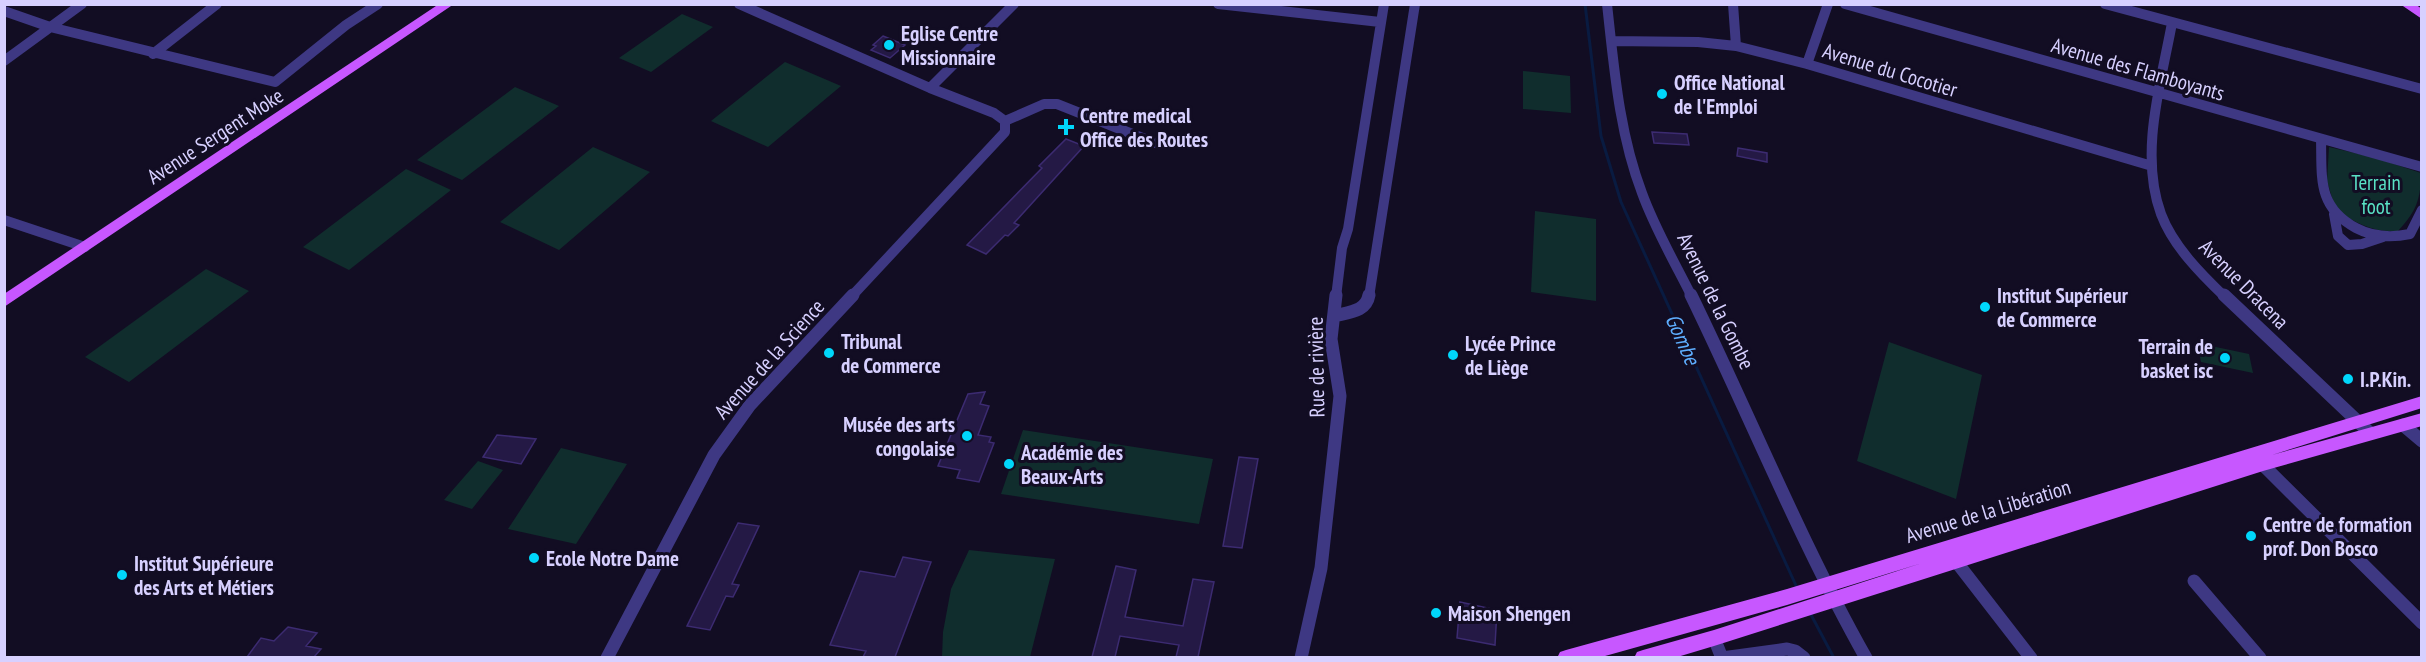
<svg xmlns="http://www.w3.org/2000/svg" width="2426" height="662" font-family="'PT Sans Narrow',sans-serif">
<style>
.green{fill:#102d2d}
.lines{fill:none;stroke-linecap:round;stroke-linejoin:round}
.stream{stroke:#091b41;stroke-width:3}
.building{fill:#241945;stroke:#3c2b71;stroke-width:1.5}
.minor-far1{stroke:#3e3883;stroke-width:10}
.minor{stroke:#3e3883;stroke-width:13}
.major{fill:#c757ff;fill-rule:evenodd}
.poi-dot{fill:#00d7fb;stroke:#120d23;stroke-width:2}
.labels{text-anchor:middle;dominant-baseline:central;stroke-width:6;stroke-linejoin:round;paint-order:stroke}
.poi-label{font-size:21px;font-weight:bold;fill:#d7d0ff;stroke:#120d23;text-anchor:start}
.street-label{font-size:21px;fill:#d7d0ff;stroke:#120d23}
.park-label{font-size:21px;fill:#59e1c5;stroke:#120d23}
.water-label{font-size:22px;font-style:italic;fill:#5eaeff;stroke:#120d23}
</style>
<rect width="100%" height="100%" fill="#120d23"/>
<path class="green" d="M682 14 713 27 651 72 619 58Z
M785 62 841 86 768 147 711 121Z
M1523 71 1570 76 1571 113 1523 109Z
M515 87 559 106 462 180 417 160Z
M593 147 650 172 559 250 500 222Z
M2329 147 2376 158 2421 173C2421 199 2416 212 2398 231 2374 233 2357 223 2336 211L2327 181Z
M406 169 451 190 349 270 303 247Z
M1535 211 1596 219V301L1531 292Z
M206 269 249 291 129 382 85 357Z
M1889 342 1982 375 1956 499 1857 461Z
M2197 343 2249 354 2253 373 2201 362Z
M1023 430 1213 459 1199 524 1001 494Z
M561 448 627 464 576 544 508 529Z
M478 461 503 470 472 509 444 500Z
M969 550 1055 559 1030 657H942L943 632 951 589Z"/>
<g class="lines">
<path class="stream" d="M1585 4 1601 136 1621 202 1798 590
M1809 611 1834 658"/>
</g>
<path class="building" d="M883 36 905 45 890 58 871 50 876 46 873 45Z
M1652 132 1687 134 1689 145 1654 143Z
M1066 139 1084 146 1014 223 1019 225 1008 236 1005 235 986 254 967 245 1042 168 1039 166Z
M1738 148 1767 153V162L1737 156Z
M985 392 980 404 989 406 978 435 991 437 989 442 994 443 979 482 957 478 960 470 938 466 968 394Z
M497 435 536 439 521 464 483 457Z
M1239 457 1258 459 1242 548 1223 546Z
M738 523 759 526 732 584 739 585 733 597 726 596 710 630 687 626Z
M903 557 931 562 895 657H863L866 651 830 645 860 571 895 577Z
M1116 566 1136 570 1125 617 1183 626 1193 579 1214 582 1198 657H1176L1179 645 1120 636 1115 657H1092Z
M1460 602 1497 610 1495 645 1457 638Z
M288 627 317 633 306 646 321 649 314 657H247L261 638 274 641Z"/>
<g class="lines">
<path class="minor-far1" d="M739 4 930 88 994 113 1005 121V132L851 297
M1218 4 1380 22
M1607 4C1614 67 1619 133 1642 193 1655 229 1675 263 1692 297
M1733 4 1736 46
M1845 4 2422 167
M2105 4 2422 89
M4 11 50 27 275 82 346 25 378 4
M2172 23C2161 83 2139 154 2161 214 2173 246 2201 274 2225 297
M1611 41 1698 42 1736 46 1807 64 2152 166
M153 54 217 4
M4 61 82 4
M1807 64 1828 4
M930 88 1014 4
M1005 121 1044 104H1057L1155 143
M2321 139C2322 178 2317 207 2356 228 2373 237 2391 238 2410 234L2422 210
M2334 214 2338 236 2348 245 2362 244 2383 237
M4 220 85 247
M1336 297 1342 248 1348 229 1384 4
M1369 297 1415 4"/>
<path class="minor" d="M1691 295C1750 416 1800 541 1866 658
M2224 295 2370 433
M1334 316C1349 312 1366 312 1369 295
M2403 425 2422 441
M2257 459 2422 623
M1955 560 2031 658
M2194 581 2260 658
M1714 638 1722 658 1787 649 1795 651 1804 658
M607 658 714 455 750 405 853 295
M1301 658 1321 568 1340 396 1331 339 1336 295"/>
<path class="major" d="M439 4H454L4 307V294Z
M2400 4H2415L2422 9V19Z
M2422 396V408L2272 455 2422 413V426L2263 471 1714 646 1674 658H1634L1637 652 1643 650 1714 630 1922 563 1787 605 1598 658H1557L1560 652 1566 650 1787 589Z"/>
</g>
<g class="poi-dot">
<circle cx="889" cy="45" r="6"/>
<circle cx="1662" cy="94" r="6"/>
<path d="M1063 118h6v6h6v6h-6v6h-6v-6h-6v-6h6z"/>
<circle cx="1985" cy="307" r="6"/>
<circle cx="829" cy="353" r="6"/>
<circle cx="1453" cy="355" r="6"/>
<circle cx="2225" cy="358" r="6"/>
<circle cx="2348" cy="379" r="6"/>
<circle cx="967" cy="436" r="6"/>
<circle cx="1009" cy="464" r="6"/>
<circle cx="2251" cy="536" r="6"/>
<circle cx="534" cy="558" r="6"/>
<circle cx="122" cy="575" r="6"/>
<circle cx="1436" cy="613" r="6"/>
</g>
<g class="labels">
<g class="poi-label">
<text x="901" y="33">Eglise Centre<tspan x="901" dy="24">Missionnaire</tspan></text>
<text x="1674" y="82">Office National<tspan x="1674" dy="24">de l'Emploi</tspan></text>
<text x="1080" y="115">Centre medical<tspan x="1080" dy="24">Office des Routes</tspan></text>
<text x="1997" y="295">Institut Supérieur<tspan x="1997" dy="24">de Commerce</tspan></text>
<text x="841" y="341">Tribunal<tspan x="841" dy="24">de Commerce</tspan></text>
<text x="1465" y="343">Lycée Prince<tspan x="1465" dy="24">de Liège</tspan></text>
<text x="2213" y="346" text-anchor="end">Terrain de<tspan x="2213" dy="24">basket isc</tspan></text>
<text x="2360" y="379">I.P.Kin.</text>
<text x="955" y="424" text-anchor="end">Musée des arts<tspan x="955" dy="24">congolaise</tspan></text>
<text x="1021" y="452">Académie des<tspan x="1021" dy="24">Beaux-Arts</tspan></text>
<text x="2263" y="524">Centre de formation<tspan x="2263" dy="24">prof. Don Bosco</tspan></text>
<text x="546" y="558">Ecole Notre Dame</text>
<text x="134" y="563">Institut Supérieure<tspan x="134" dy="24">des Arts et Métiers</tspan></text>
<text x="1448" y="613">Maison Shengen</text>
</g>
<g class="street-label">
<text transform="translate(2138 69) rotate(16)">Avenue des Flamboyants</text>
<text transform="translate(1890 70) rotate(17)">Avenue du Cocotier</text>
<text transform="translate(215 136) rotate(-33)">Avenue Sergent Moke</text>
<text transform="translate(2244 284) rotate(45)">Avenue Dracena</text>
<text transform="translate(1716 301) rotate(64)">Avenue de la Gombe</text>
<text transform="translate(769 359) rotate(-48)">Avenue de la Science</text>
<text transform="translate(1316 367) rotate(-91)">Rue de rivière</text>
<text transform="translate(1988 511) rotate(-17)">Avenue de la Libération</text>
</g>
<g class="park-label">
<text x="2376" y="182">Terrain<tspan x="2376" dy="24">foot</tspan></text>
</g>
<g class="water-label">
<text transform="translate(1683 339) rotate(66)">Gombe</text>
</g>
</g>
<rect width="2426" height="662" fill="none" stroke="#d7d0ff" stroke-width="12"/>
</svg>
